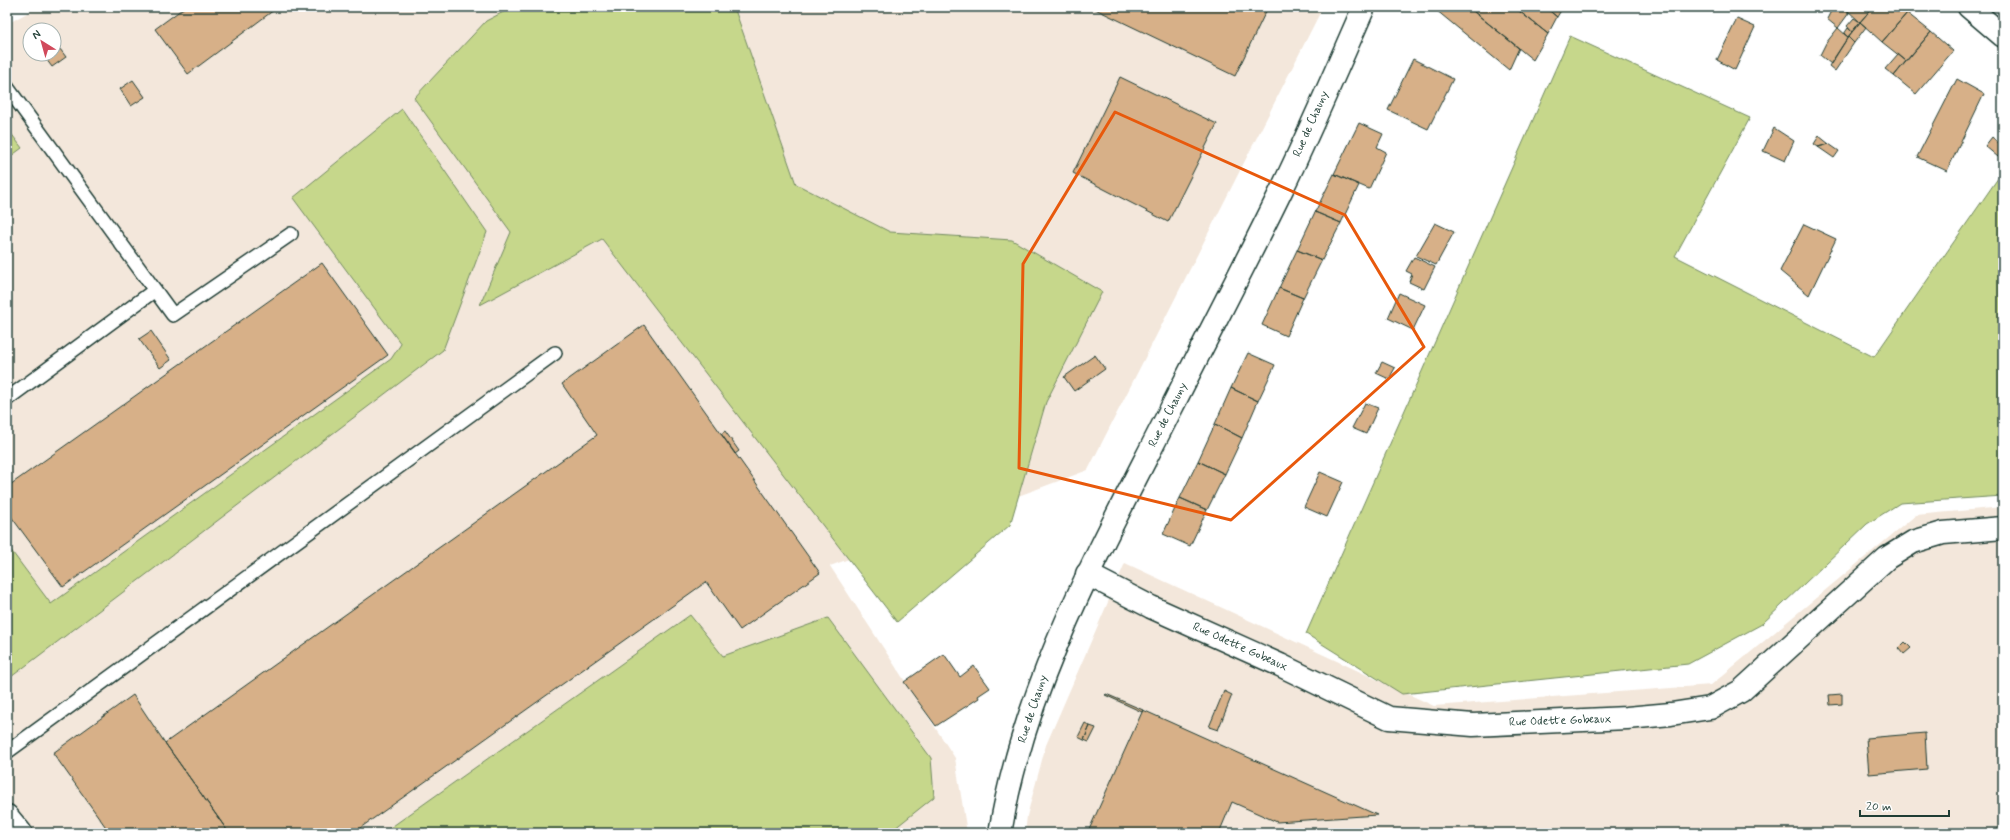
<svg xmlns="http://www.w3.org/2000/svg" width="2010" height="840" font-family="Mynerve,sans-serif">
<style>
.built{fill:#f3e7db;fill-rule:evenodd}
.green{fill:#c6d78b;stroke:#728a60}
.building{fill:#d7b088;stroke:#1f3d34}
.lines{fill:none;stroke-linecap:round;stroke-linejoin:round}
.service-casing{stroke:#1f3d34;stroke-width:16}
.minor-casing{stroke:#1f3d34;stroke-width:25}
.tertiary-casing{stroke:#1f3d34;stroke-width:25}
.primary-casing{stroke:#1f3d34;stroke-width:25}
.service{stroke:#fff;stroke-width:13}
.minor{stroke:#fff;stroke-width:22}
.tertiary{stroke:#fff;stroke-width:22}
.primary{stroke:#fff;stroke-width:22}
.marked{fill:none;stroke:#e8590c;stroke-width:3;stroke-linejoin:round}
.labels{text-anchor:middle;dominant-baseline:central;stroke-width:3;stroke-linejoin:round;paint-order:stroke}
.street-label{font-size:12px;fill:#1f3d34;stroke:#fff}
</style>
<rect width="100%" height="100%" fill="#fff"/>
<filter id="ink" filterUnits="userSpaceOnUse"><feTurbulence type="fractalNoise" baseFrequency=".025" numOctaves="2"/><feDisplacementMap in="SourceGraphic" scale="8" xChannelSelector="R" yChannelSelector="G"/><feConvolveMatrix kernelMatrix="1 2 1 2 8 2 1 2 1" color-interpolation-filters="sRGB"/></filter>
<g filter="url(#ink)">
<path class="built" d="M38 7H1323L1088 470 830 566 955 758 967 833H7V24ZM30 30H54V54H30Z
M2003 507V833H1025L1027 816 1046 745 1125 563 1434 706 1711 685 1916 515Z"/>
<path class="green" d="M513 7H734L796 184 890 232 1012 240 1102 292 1046 402 1010 525 897 622 602 239 480 305 511 232 414 98 486 21Z
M1570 36 1750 118 1675 256 1874 357 2003 171V496L1900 503 1867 524 1762 624 1688 664 1402 694 1306 634Z
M402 109 487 232 443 350 7 680V545L51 604 391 359 401 344 293 198Z
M7 128 22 148 7 159Z
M690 615 723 656 828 618 931 758 934 797 889 833H383Z"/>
<path class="building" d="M185 7H278L188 74 155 29Z
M1091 7H1268L1235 76Z
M1439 7H1468L1519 48 1509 70 1436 10Z
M1468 7H1514L1548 34 1533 60Z
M1514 7H1545L1557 17 1548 34Z
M1545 7H1563L1557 17Z
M1833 7H1849L1847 10 1849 13 1838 28 1827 19Z
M1849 7H1873L1860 22 1847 10Z
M1873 7H1900L1907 13 1882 42 1860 22Z
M1907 13 1931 32 1906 61 1882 42Z
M1854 18 1860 22 1852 32 1847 26Z
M1737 19 1755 27 1735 70 1717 60Z
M1860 22 1866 27 1854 43 1848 37Z
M1838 28 1848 37 1831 64 1820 55 1826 43Z
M1848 28 1852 32 1848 37 1844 34Z
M1931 32 1953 51 1916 94 1894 76Z
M1848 37 1854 43 1835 71 1829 66Z
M60 49 66 57 52 67 46 59Z
M1898 54 1906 61 1894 76 1885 69Z
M1413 59 1453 79 1428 129 1388 110Z
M1120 77 1217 124 1168 222 1073 173Z
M1957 79 1984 94 1947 171 1917 157Z
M133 80 145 97 131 106 120 89Z
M1359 123 1383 134 1377 147 1386 152 1369 189 1334 174Z
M1774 128 1794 141 1785 161 1763 151Z
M1819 136 1829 144 1818 147 1814 144Z
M1992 137 2003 147V152L1998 157 1985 146Z
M1829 144 1839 151 1834 158 1818 147Z
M1334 174 1359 185 1341 223 1315 212Z
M1315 212 1341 223 1322 260 1297 250Z
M1435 223 1454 232 1436 265 1416 256Z
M1804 224 1836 239 1809 295 1780 271Z
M1297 250 1322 260 1303 298 1279 288Z
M1414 257 1435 267 1424 289 1409 282 1412 274 1406 271Z
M322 263 388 355 63 587 7 511V487Z
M1279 288 1303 298 1286 336 1262 325Z
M1399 293 1425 305 1413 330 1388 318Z
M644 325 820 573 740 630 706 582 353 833H229L165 743 597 435 562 384Z
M151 331 171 360 160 368 139 339Z
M1248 353 1275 365 1258 401 1231 388Z
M1095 355 1105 369 1074 391 1064 377Z
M1382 362 1395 368 1389 379 1376 373Z
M1231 388 1258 401 1242 438 1215 424Z
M1365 403 1378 408 1366 434 1352 428Z
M1215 424 1242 438 1225 474 1198 461Z
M725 431 739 451 735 454 721 434Z
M1198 461 1225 474 1207 510 1180 498Z
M1320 472 1343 482 1327 517 1304 507Z
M1180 498 1207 510 1190 546 1163 534Z
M1905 642 1911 648 1904 654 1899 648Z
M944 654 960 677 974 666 990 688 978 696 979 698 936 726 904 682Z
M1224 691 1232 695 1218 730 1209 727Z
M1106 694 1143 710 1142 712 1105 695Z
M1842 694V704L1830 705 1829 695Z
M133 695 165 743 229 833H110L53 753Z
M1143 710 1252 759 1377 815 1277 822 1232 802 1219 833 1088 832Z
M1085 723 1090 726 1084 740 1078 737Z
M1090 726 1096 728 1089 742 1084 740Z
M1925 733 1927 769 1869 774 1866 738Z"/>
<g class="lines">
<g class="service-casing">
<path id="service" d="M7 87 173 315 291 234
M7 399 155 290
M7 752 555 353"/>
</g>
<g class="minor-casing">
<path id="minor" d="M1087 574 1151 607 1280 665 1389 718 1473 725 1627 718 1671 714 1710 708 1741 691 1887 558 1913 542 1943 533 2003 528
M7 816 21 833"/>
</g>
<g class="tertiary-casing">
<path id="tertiary" d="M1000 833C1025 681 1103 544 1171 409 1208 335 1246 263 1282 189 1311 129 1337 68 1364 7"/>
</g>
<g class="primary-casing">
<path id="primary" d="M1969 7 2003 36"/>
</g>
<use href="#service" class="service"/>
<use href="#minor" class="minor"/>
<use href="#tertiary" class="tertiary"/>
<use href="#primary" class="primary"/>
</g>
</g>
<path class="marked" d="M1115 112 1345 215 1424 347 1231 520 1019 468 1023 264Z"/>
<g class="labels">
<g class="street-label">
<text transform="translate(1311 124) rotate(-66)">Rue de Chauny</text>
<text transform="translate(1168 415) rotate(-63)">Rue de Chauny</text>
<text transform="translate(1240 647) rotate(24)">Rue Odette Gobeaux</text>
<text transform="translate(1033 709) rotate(-72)">Rue de Chauny</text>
<text transform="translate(1560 721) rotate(-2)">Rue Odette Gobeaux</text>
</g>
</g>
<rect width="2010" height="840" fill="none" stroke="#fff" stroke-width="24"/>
<rect x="12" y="12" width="1986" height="816" fill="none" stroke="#1f3d34" stroke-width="1.5" filter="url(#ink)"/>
<g transform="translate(42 42) rotate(323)"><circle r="19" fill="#ffffff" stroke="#a5b1ae"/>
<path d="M0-3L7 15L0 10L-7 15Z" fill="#d1495b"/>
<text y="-6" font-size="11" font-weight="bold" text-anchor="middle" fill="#1f3d34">N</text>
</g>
<path d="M1860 810v6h89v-6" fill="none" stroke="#1f3d34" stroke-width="2"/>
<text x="1866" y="810" font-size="12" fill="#1f3d34" stroke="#ffffff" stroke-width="3" paint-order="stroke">20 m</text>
</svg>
